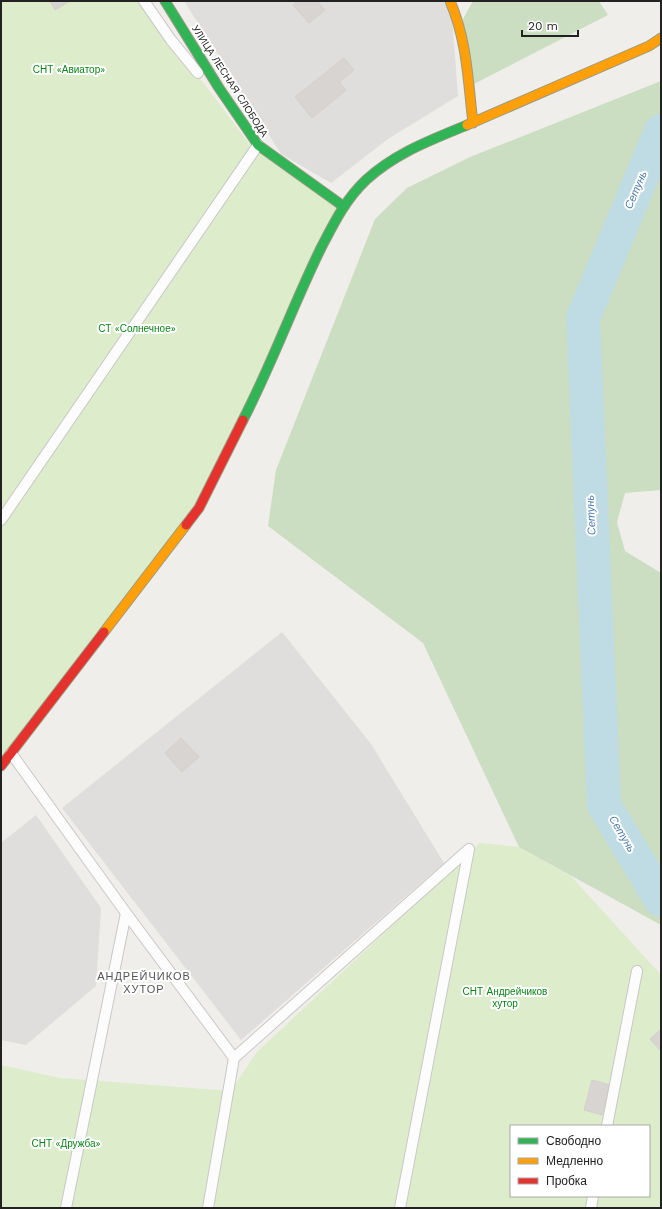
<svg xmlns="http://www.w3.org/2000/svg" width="662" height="1209" font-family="'Work Sans',sans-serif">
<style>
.residential{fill:#dfdedc}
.grass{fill:#ddeccb;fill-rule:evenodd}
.forest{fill:#cbdec1}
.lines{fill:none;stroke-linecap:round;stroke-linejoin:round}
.river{stroke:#bfdbe3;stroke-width:34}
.building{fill:#d7d4d2;stroke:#d3d0cc}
.lane-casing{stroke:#c9c8c7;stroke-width:12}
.fast-casing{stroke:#999a82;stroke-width:11}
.slow-casing{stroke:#999a82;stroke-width:11}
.jam-casing{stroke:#999a82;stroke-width:11}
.lane{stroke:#fdfcfc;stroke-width:10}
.fast{stroke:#30b455;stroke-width:9}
.slow{stroke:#ff9f0a;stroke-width:9}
.jam{stroke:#e5322d;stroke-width:9}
.labels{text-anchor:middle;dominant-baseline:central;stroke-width:4;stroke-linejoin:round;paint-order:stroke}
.park-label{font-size:10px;fill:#0c8416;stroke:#fff}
.street-label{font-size:10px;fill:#222;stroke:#fff}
.water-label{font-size:11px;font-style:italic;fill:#4a7aab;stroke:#fff}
.neighbourhood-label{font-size:11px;letter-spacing:1px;fill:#555;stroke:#fff}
</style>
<rect width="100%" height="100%" fill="#f0eeeb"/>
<path class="residential" d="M184 1H443L452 17 458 96 388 139 331 183 281 154Z
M282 632 371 744 444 863 241 1040 62 808Z
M36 815 101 908 96 986 26 1045 1 1040V843Z"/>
<path class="grass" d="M1 1H146L171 40 251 146 343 206 199 508 1 767Z
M480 843 519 847 571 876 661 975V1208H1V1065L60 1078 231 1091 256 1053ZM511 1126H649V1196H511Z"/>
<path class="forest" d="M473 1H599L608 15 472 85 463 19Z
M661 81V490L625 493 617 522 625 551 661 573V925L519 847 423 643 268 526 276 470 375 219 407 188 470 157Z"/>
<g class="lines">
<path class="river" d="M661 131 583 318 604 805 661 900"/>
</g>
<path class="building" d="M50 1H70L55 10Z
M297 1H317L325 10 309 23 293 5Z
M344 58 354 70 339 82 346 90 312 118 295 97Z
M181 738 199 757 182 772 165 753Z
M661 1029V1051L650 1039Z
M592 1080 610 1085 602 1115 584 1110Z"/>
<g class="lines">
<g class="lane-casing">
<path id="lane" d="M144 1 171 40 198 73
M1 520 258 145 257 144
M11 753 126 913 234 1058 208 1208
M234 1058 469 849
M607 1126 637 971
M66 1208 126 913
M400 1208 469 849
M591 1208 593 1196"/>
</g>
<g class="fast-casing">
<path id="fast" d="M165 1 219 88 258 145 343 206
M243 420C272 364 293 305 321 248 334 223 345 200 366 180 395 153 431 140 467 125"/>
</g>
<g class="slow-casing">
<path id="slow" d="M450 1C467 40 468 81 473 123
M467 125 649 46 661 38
M104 632 186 525"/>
</g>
<g class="jam-casing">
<path id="jam" d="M186 525 199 508 243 420
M1 766 104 632"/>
</g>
<use href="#lane" class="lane"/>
<use href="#fast" class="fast"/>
<use href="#slow" class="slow"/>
<use href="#jam" class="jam"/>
</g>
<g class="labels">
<g class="park-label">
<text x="69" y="69">СНТ «Авиатор»</text>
<text x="137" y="328">СТ «Солнечное»</text>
<text x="505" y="991">СНТ Андрейчиков<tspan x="505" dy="12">хутор</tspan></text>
<text x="66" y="1143">СНТ «Дружба»</text>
</g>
<g class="street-label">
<text transform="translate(230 81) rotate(57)">УЛИЦА ЛЕСНАЯ СЛОБОДА</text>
</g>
<g class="water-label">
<text transform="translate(636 190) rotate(-67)">Сетунь</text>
<text transform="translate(591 515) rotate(-93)">Сетунь</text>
<text transform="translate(622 834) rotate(59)">Сетунь</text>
</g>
<g class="neighbourhood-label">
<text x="144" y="976">АНДРЕЙЧИКОВ<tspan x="144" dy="13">ХУТОР</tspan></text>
</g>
</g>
<rect width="662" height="1209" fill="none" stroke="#222222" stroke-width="4"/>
<rect x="510" y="1125" width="140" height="72" fill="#ffffff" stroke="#a7a7a7"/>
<rect x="518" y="1138" width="20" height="6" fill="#30b455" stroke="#a7a7a7"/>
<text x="546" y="1145" font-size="12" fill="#222222">Свободно</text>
<rect x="518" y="1158" width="20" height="6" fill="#ff9f0a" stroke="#a7a7a7"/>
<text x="546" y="1165" font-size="12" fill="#222222">Медленно</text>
<rect x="518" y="1178" width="20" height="6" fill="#e5322d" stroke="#a7a7a7"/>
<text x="546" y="1185" font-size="12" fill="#222222">Пробка</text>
<path d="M522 30v6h56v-6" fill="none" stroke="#222222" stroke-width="2"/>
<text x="528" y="30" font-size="12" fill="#222222" stroke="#ffffff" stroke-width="3" paint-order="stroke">20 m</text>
</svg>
